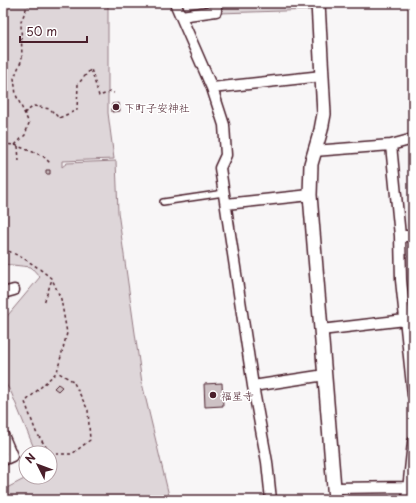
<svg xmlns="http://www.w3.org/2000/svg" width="416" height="503" font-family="'Playpen Sans','Klee One',sans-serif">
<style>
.green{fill:#ded6d9;stroke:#947a82}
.building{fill:#cdc1c4;stroke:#4a1f2b}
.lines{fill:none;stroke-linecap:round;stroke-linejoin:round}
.service-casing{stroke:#4a1f2b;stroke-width:8}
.minor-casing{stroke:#4a1f2b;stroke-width:13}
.tertiary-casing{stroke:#4a1f2b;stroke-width:16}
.path{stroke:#4a1f2b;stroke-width:1.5;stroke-dasharray:3 3;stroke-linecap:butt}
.service{stroke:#fff;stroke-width:5}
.minor{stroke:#fff;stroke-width:10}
.tertiary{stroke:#fff;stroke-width:13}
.poi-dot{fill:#4a1f2b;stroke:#fff;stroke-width:1.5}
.labels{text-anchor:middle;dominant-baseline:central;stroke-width:3;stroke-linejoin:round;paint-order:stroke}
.poi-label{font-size:11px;fill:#4a1f2b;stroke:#fff;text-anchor:start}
</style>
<rect width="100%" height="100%" fill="#f8f6f7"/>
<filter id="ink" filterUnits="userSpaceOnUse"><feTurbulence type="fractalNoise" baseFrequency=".025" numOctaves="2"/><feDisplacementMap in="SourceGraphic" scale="8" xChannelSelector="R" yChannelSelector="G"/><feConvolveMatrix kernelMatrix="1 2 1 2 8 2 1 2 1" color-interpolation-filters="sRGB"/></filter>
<g filter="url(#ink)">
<path class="green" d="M3 3H108V113L114 159 62 161V167L67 163 116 161 118 212 142 383 170 500H3V490L28 477H50V453H36L11 392 3 380V321L40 277 31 267 3 264Z
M219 3H313L314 10 219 13Z"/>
<path class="building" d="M119 103 120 111 112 112V104Z
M46 170H50V174H46Z
M222 383 223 406 205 407 204 384Z
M58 384 62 387 58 391 54 388Z"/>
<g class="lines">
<g class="service-casing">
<path id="service" d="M163 202 224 193"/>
</g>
<g class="minor-casing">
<path id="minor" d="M175 3 212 88 224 125 226 155 220 168 253 386 267 462 271 500
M181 16 216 11V3
M212 88 322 76
M391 145 400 236 401 280 413 395
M314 151 391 145 413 139
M226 204 310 195
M400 236H413
M3 293 14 290
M321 330 405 320
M253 386 325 375
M3 435 12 456 3 460
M335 488 409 487 413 488
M407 500 413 442"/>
</g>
<g class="tertiary-casing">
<path id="tertiary" d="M318 3 324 114 321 130 311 164 310 195 335 500"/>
</g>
<path class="path" d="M24 113 34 106 50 109 59 118 77 110 78 84 91 69 99 96 110 92 114 93
M3 144 15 145 43 156 50 163
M15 145 25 135 29 123 16 95 14 78 22 59 21 22 26 9 30 3
M18 146 19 162
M3 249C22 256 37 266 52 279L44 303
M50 453 36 432 25 402 57 372 67 333 61 299 52 279
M50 454H72L90 440 88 410 73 381 57 372"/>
<use href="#service" class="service"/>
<use href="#minor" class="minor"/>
<use href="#tertiary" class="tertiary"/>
</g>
</g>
<g class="poi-dot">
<circle cx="116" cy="107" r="4"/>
<circle cx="213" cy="395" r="4"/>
</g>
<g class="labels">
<g class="poi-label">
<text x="124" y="107">下町子安神社</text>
<text x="221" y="395">福星寺</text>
</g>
</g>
<rect width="416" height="503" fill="none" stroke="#fff" stroke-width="16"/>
<rect x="8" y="8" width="400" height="487" fill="none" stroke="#4a1f2b" stroke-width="1.5" filter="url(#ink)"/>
<g transform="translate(38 465) rotate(312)"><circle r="19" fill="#ffffff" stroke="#b7a5aa"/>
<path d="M0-3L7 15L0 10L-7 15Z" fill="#4a1f2b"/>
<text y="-6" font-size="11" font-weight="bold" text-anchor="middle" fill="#4a1f2b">N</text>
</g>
<path d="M20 36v6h67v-6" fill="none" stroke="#4a1f2b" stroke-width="2"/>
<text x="26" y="36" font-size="12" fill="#4a1f2b" stroke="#ffffff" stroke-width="3" paint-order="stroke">50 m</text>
</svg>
